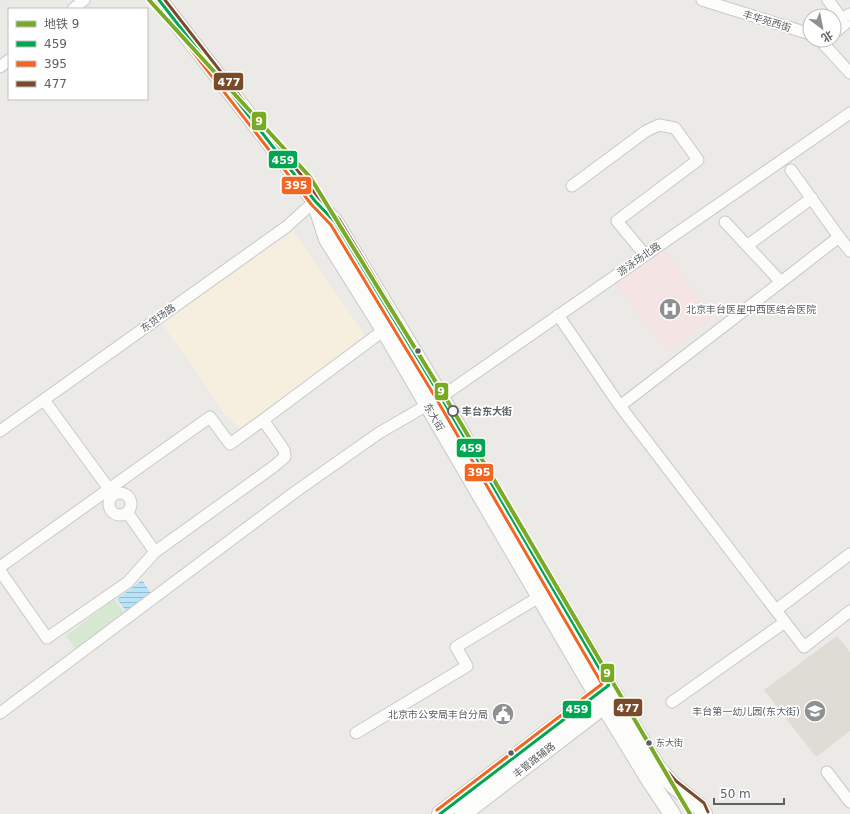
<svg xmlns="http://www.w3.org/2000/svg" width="850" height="814" font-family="'DejaVu Sans','Noto Sans SC',sans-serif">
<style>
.commercial{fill:#f6eedf}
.education{fill:#dfdcd6}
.medical{fill:#f4e4e3}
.green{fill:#d6e8d1}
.water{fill:url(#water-rules)}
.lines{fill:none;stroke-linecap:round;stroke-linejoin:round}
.street-casing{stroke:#c8c9c8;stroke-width:13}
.secondary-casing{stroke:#c8c8c8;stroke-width:18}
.street{stroke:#fcfcfb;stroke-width:11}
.secondary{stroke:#fcfcfb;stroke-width:16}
.bus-1-casing{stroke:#fff;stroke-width:6}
.bus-2-casing{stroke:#fff;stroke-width:6}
.bus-3-casing{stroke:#fff;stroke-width:6}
.bus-1{stroke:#00a651;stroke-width:3}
.bus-2{stroke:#f26522;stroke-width:3}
.bus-3{stroke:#7a4b2a;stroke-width:3}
.metro-1-casing{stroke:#fff;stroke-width:7}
.metro-1{stroke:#78ab23;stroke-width:4}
.bus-dot{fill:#5c6064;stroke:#fff;stroke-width:1.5}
.stop-dot{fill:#fff;stroke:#5c6064;stroke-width:2}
.labels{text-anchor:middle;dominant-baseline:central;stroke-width:3.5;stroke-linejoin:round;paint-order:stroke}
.bus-label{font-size:9px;fill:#5c6064;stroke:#fff;text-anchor:start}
.street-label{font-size:10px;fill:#5c6064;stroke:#fff}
.poi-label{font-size:10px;fill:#5c6064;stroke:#fff;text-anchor:end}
.stop-label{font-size:10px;font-weight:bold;fill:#5c6064;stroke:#fff;text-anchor:start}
.line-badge{stroke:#fff;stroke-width:1.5}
.badge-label{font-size:11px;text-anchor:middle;font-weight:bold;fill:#fff}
</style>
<defs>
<pattern id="water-rules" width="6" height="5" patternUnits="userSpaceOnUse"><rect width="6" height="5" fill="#b9e3f8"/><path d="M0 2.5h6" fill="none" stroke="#9abbcc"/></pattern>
</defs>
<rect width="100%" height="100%" fill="#eceae6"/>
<path class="commercial" d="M293 231 367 338 243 430 227 417 161 322Z"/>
<path class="education" d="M837 636 850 652V731L816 757 764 690Z"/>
<path class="medical" d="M665 249 700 297 698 299 712 318 668 352 615 284Z"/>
<path class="green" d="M114 599 126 615 78 652 66 636Z"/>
<path class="water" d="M142 580 153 596 128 614 117 599Z"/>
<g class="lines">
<g class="street-casing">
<path id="street" d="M702 0 810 34
M828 0 842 19 850 14
M73 9 84 0
M834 33 845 24
M820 40 850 73
M0 67 9 60
M791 170 839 237
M572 186 646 131 659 125 675 128 698 160 617 221 645 255
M725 222 781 282 839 237 850 251
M748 245 812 198
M781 282 620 406 804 647 850 611
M558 315 620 406
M44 400 109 489 210 417 230 444 263 420
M0 431 286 227 315 201
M109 504a11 11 0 1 1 22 0a11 11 0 1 1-22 0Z
M127 512 155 552
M0 567 109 489 114 495
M0 571 47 638 128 582 155 552 273 467 285 457 284 450 263 420 384 330
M776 610 850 554
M672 702 785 622
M0 713 295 492 379 433 441 397 850 113
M356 733 467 666 456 647 539 597
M827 772 850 802"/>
</g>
<g class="secondary-casing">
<path id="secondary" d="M159 0 315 201 335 222 441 397 495 493 657 767 673 785 700 807 704 814
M316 205 327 239 384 330 587 678 650 781 672 814
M440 814 606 688
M463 814 605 705"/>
</g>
<use href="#street" class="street"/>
<use href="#secondary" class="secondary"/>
<g class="bus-1-casing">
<path id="bus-1" d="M159 0 315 201 335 222 441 397 609 685 440 814"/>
</g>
<g class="bus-2-casing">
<path id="bus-2" d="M155 3 311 204 331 225 437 400 602 684 437 810"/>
</g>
<g class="bus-3-casing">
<path id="bus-3" d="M165 0 319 198 339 219C449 400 554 583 661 764L676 781 704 803 708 812"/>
</g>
<use href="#bus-1" class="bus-1"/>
<use href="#bus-2" class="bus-2"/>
<use href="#bus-3" class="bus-3"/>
<g class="metro-1-casing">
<path id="metro-1" d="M149 0 310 177 453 410 690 814"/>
</g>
<use href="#metro-1" class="metro-1"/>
</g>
<defs>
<g id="hospital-disc" transform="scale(1.15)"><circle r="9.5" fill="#8e9092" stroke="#fff"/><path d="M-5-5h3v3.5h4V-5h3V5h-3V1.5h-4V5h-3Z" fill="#fff"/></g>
<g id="school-disc" transform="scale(1.15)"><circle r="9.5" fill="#8e9092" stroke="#fff"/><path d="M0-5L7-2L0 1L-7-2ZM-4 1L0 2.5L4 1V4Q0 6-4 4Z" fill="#fff"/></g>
<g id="civic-disc" transform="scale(1.15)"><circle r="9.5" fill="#8e9092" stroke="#fff"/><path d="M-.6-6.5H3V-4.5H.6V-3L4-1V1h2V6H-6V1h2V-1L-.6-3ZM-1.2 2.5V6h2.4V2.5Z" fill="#fff"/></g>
</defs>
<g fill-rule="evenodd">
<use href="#hospital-disc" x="670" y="309"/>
<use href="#school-disc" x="815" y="711"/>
<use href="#civic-disc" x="503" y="714"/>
</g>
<g class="bus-dot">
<circle cx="418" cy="351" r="3.5"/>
<circle cx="649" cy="743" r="3.5"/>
<circle cx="511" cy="753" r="3.5"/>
</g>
<circle class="stop-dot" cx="453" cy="411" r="5"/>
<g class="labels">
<g class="bus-label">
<text x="656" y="743">东大街</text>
</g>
<g class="street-label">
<text transform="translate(767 21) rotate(17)">丰华苑西街</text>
<text transform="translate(639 259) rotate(-35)">游泳场北路</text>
<text transform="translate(158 318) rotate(-36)">东货场路</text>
<text transform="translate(434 417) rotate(60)">东大街</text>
<text transform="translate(534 760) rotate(-38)">丰管路辅路</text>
</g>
<g class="poi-label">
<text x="686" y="309" text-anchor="start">北京丰台医星中西医结合医院</text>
<text x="800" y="711">丰台第一幼儿园(东大街)</text>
<text x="488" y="714">北京市公安局丰台分局</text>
</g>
<g class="stop-label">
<text x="462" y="411">丰台东大街</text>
</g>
</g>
<g class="line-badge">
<rect x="213" y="72" width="31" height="19" rx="4" fill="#7a4b2a"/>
<rect x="251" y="111" width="16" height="20" rx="4" fill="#78ab23"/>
<rect x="268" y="150" width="30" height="19" rx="4" fill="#00a651"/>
<rect x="281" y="176" width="31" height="19" rx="4" fill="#f26522"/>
<rect x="434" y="382" width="15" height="19" rx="4" fill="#78ab23"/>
<rect x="456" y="438" width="30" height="20" rx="4" fill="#00a651"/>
<rect x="464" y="463" width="30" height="19" rx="4" fill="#f26522"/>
<rect x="600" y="663" width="15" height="20" rx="4" fill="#78ab23"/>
<rect x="613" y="698" width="30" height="19" rx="4" fill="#7a4b2a"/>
<rect x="562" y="700" width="30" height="19" rx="4" fill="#00a651"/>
</g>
<g class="badge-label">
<text x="229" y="86">477</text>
<text x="259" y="125">9</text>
<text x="283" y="164">459</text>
<text x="296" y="189">395</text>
<text x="441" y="395">9</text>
<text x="471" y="452">459</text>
<text x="479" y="476">395</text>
<text x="607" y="677">9</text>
<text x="628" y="712">477</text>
<text x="577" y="713">459</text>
</g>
<rect x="8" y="8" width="140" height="92" fill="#ffffff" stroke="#bebfc1"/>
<rect x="16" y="21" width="20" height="6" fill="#78ab23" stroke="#bebfc1"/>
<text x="44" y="28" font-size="12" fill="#5c6064">地铁 9</text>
<rect x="16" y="41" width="20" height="6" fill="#00a651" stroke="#bebfc1"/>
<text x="44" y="48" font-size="12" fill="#5c6064">459</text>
<rect x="16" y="61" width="20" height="6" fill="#f26522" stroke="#bebfc1"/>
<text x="44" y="68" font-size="12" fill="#5c6064">395</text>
<rect x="16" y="81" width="20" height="6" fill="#7a4b2a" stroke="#bebfc1"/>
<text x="44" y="88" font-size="12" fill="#5c6064">477</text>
<g transform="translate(822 28) rotate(148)"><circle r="19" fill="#ffffff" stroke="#bebfc1"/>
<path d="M0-3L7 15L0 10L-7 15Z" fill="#8e9092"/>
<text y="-6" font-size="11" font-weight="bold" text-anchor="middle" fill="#5c6064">北</text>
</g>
<path d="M714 798v6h70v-6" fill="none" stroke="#5c6064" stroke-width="2"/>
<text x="720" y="798" font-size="12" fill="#5c6064" stroke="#ffffff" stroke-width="3" paint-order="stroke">50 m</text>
</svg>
